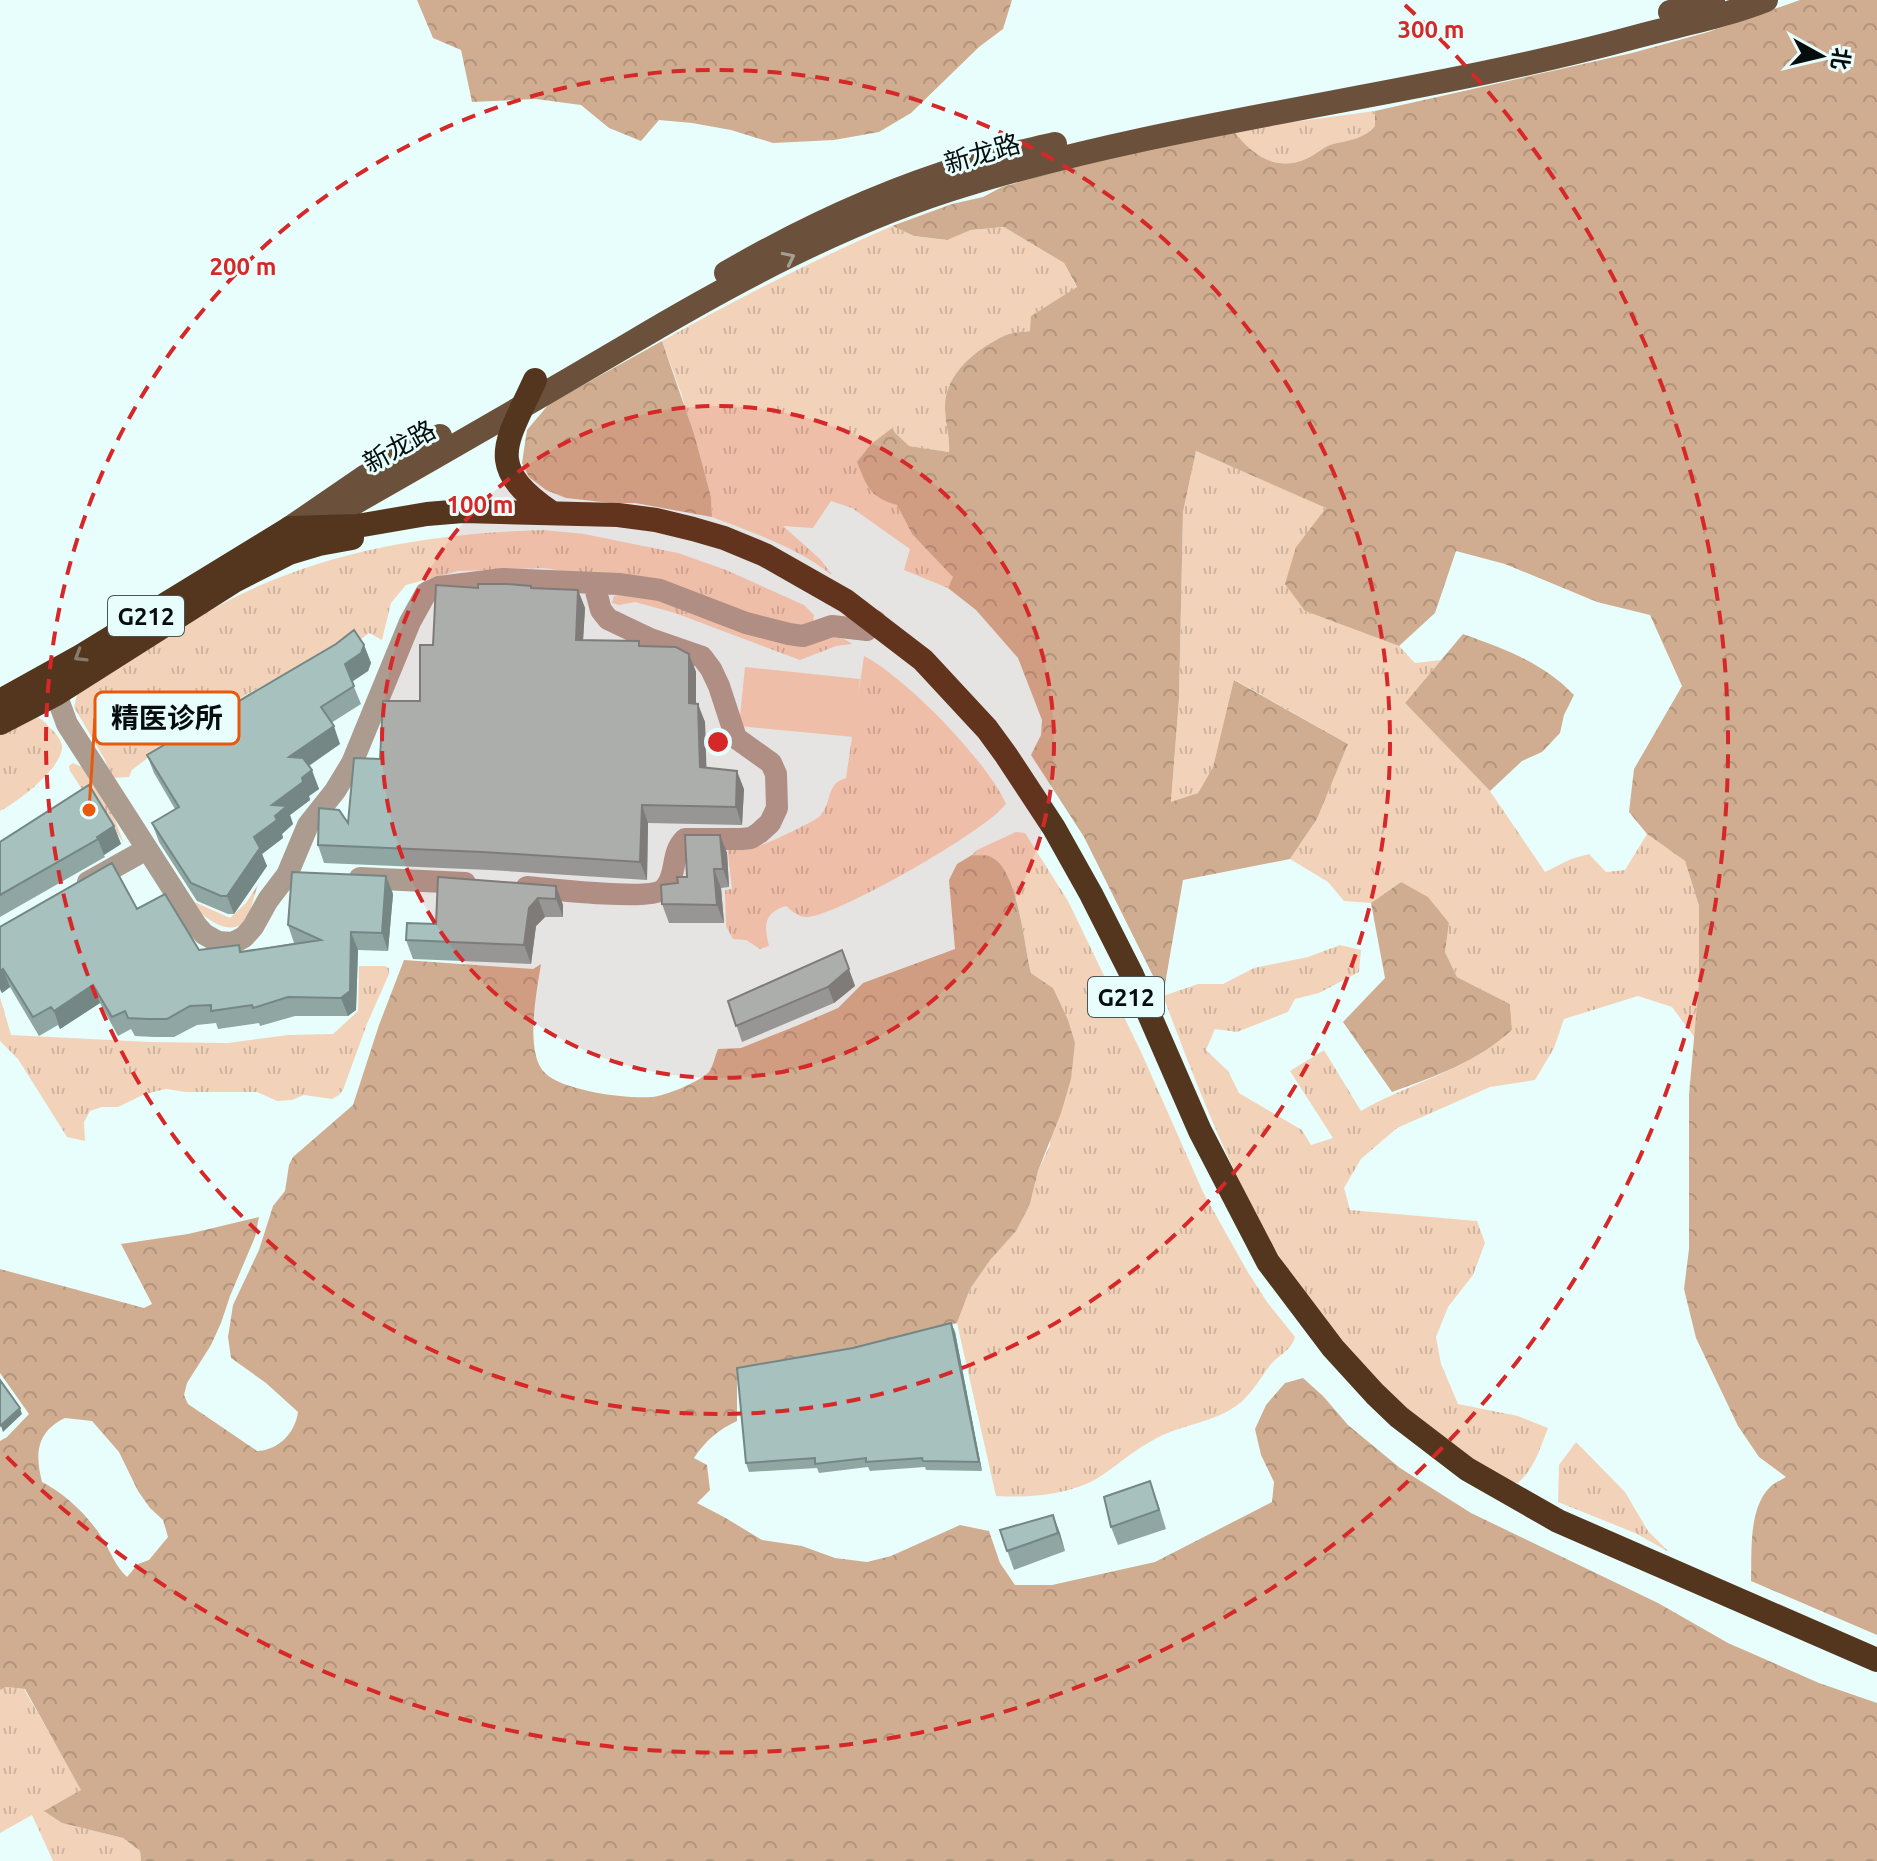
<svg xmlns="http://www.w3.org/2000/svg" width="1877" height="1861" font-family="Ubuntu,'Noto Sans SC',sans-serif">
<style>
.grass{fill:url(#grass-tufts)}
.forest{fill:url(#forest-crowns);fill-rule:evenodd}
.pitch{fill:#f2d3ba}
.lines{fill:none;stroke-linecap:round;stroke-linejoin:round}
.street{stroke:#ac9c90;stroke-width:22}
.primary{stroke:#6b513b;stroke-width:24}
.highway{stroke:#53361d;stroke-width:24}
.wall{fill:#8fa6a3}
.shaded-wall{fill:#748785}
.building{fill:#a6c1be;stroke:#748785;stroke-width:2}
.oneway{stroke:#a39f92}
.oneway2{stroke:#877c6b}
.ring{fill:none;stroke:#d62828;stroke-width:4;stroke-dasharray:14 10}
.labels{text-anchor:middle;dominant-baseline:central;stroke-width:6;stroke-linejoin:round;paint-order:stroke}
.shield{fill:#e8fefc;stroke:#495655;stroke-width:2}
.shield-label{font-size:24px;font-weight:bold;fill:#050e0d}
.street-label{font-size:26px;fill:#050e0d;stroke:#e8fefc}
.centre{fill:#d62828;stroke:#e8fefc;stroke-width:4}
.ring-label{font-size:24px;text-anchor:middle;font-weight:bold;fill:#d62828;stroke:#e8fefc;stroke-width:6;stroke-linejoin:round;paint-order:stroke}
.leader{fill:none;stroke:#e8590c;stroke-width:3}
.callout-dot{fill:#e8590c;stroke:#e8fefc;stroke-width:3}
.callout{fill:#e8fefc;stroke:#e8590c;stroke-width:3}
.callout-label{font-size:28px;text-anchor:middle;font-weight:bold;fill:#050e0d}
</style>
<defs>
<pattern id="grass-tufts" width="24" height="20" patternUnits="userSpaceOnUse" patternTransform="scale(2)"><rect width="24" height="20" fill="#f2d3ba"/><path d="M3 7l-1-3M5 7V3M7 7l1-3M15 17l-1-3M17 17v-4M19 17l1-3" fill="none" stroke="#ceb49f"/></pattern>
<pattern id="forest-crowns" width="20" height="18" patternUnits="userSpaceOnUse" patternTransform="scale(2)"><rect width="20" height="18" fill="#d0ad90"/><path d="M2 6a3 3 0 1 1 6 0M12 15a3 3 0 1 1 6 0" fill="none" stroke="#b1947b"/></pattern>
</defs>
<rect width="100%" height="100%" fill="#e8fefc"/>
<path class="grass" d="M1375 111V126C1363 140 1347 140 1330 145 1322 148 1316 154 1308 158 1276 173 1252 155 1233 130Z
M892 226 914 236 946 240 971 230 1004 227 1064 263 1077 288 1031 316V331C1023 332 1013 332 1006 335 977 348 944 374 945 408 945 423 950 437 949 452L909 446 897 505 912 534 954 577 948 588 904 570 910 549 852 508 831 501 813 528 783 526 820 559 832 575C796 547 754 533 712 517L711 497 681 393 662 341C737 299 813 260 892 226Z
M1196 451 1327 508 1296 547 1305 611 1399 646 1415 663 1441 660 1405 703 1490 791 1545 872 1571 859 1589 854 1606 872 1625 870 1647 834 1685 861 1699 906V982L1695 1038 1672 1007 1638 996 1564 1019 1554 1048 1535 1080 1490 1087 1397 1128 1361 1159 1344 1188 1350 1210 1477 1221 1485 1243 1473 1275 1448 1307 1436 1337 1441 1364 1458 1404 1518 1416 1548 1428C1540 1448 1535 1468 1518 1483 1492 1479 1468 1455 1446 1439 1373 1386 1313 1314 1267 1236 1255 1217 1247 1196 1237 1176 1209 1117 1186 1057 1163 996L1198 984H1223L1254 968 1308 957 1340 945 1361 950 1359 972 1319 993 1295 999 1288 1012 1237 1032 1215 1029 1206 1050 1228 1071 1239 1093 1302 1130 1311 1145 1333 1138 1290 1071 1324 1050 1361 1111C1411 1082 1469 1070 1512 1030L1510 1004 1457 977 1445 952 1449 923 1401 882 1371 903 1344 901 1328 882 1290 859 1317 819 1348 744 1235 680 1213 767 1198 793 1171 803 1179 699 1183 512Z
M543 530 584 534 678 553 726 570 804 605 814 615 813 623 795 627 589 575 543 568 458 571 406 585 391 603 382 640 369 633 351 647 273 680 188 727 132 770 129 777 111 778 105 760 74 707 78 691C135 657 191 617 252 589 344 547 442 533 543 530Z
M632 591 798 645C818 646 834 629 852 644L836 646 800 660 675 613 635 602 619 605 612 603 614 596Z
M864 656C904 676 988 762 1006 804 987 830 841 914 808 917 799 918 792 911 786 906 763 913 764 926 769 946L760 949 746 940 733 939 726 926 725 890 732 889 727 844C735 845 744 848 752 848 759 848 816 821 820 816 833 802 825 784 846 778Z
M35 716C42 719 45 722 50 728 55 733 63 740 62 749 59 770 18 802 0 811V732Z
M73 763 82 767 114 817 124 844 97 801 91 803 70 771 69 766Z
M1016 832 1025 833 1068 901 1142 1054 1203 1192 1246 1269 1267 1302 1295 1337C1291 1351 1280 1354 1271 1364 1261 1377 1253 1392 1240 1403 1215 1423 1182 1424 1155 1439 1136 1449 1121 1462 1104 1474 1074 1495 1031 1498 996 1496L957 1323 970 1289 1030 1204 1038 1171 1050 1145 1053 988 1031 973C1024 946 1018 868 991 857 986 855 978 856 972 855L977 850Z
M259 883C254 894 252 910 246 919 230 942 198 913 188 899L230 918 246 903Z
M359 966H385L389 968V974L367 1024 343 1090 339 1095 332 1099 304 1095 292 1100 277 1101 257 1092H186L166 1089 145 1094 118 1107H102L90 1111 84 1122 85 1141 67 1137 18 1059 0 1041V997L11 1035 150 1042 228 1043 288 1035 333 1034 358 1011Z
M1576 1442 1625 1492 1648 1531 1669 1552 1635 1533 1558 1502 1559 1465Z
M6 1687 24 1689 82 1790 45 1811 62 1823 123 1838 140 1851 141 1861H53L32 1815 0 1833V1690Z"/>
<path class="forest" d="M417 0H1012L1003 29 979 47 911 113 879 132 834 140 773 143 731 130 692 123 659 120 641 141 609 128 581 105 536 99 472 102 461 50 433 38Z
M1800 0H1877V1635L1751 1581C1752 1552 1748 1509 1770 1487 1774 1483 1781 1480 1786 1477L1759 1457 1738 1426 1696 1338 1684 1289 1689 1249V1095L1699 982V906L1685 861 1647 834 1629 812 1634 769 1682 686 1650 615 1597 602 1505 564 1456 551 1435 613 1399 646 1305 611 1285 584 1296 547 1326 508 1196 451 1183 512 1179 699 1171 802 1198 793 1213 767 1234 680 1348 744 1317 819 1290 859 1183 880 1163 996 1084 837 1031 755 1041 735 1042 720 1018 658 976 610 948 588 953 577 912 534 897 505C870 497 867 487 857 462L871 444 891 429 909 446 949 452C950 436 945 423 945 408 944 374 977 348 1006 335 1013 332 1023 332 1030 331L1031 316 1077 287 1064 263 1004 227 971 230 947 240 914 236 892 226 952 204 983 197 1002 187 1096 160 1233 130C1252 155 1276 173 1308 158 1316 154 1322 148 1330 145 1347 140 1363 140 1375 126V111L1632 53 1708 32Z
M662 341 694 434 711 497 712 517 635 503H611L566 498 546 490 529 477 522 463 527 430 549 404Z
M1463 634C1505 649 1544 663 1574 695L1564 715 1560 733 1542 752 1522 761 1490 791 1405 703Z
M972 855C978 856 986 854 991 857 1018 868 1024 946 1031 973L1053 988 1068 1020 1075 1043 1071 1079 1061 1113 1038 1171 1030 1204 1016 1231 991 1259 970 1289 957 1323 853 1352 737 1372V1421C718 1430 706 1440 694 1458L707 1465 710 1490 697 1503 724 1517 762 1540 802 1546 835 1558 867 1562 891 1556 960 1525 989 1531 1000 1563 1015 1585H1052L1155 1562 1272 1502 1274 1482 1261 1455 1255 1429 1266 1405 1285 1383 1303 1378 1323 1396 1348 1425 1400 1468 1471 1513 1658 1603 1728 1643 1819 1683 1877 1703V1861H141L140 1851 123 1838 62 1823 44 1811 81 1790 25 1689 6 1687 0 1690V1441L7 1437 29 1414 0 1373V1269L144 1308 152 1304 121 1244 188 1234 259 1217 255 1237 230 1296 221 1323 211 1345 187 1383 184 1395 188 1404 257 1451C279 1450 295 1433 298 1412L266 1383 231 1358 228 1337 233 1305 259 1250 273 1206 285 1191 289 1165 293 1157 353 1105 379 1025 404 960 533 969 541 964C537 990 524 1053 545 1073 563 1091 627 1099 652 1097 665 1096 699 1082 709 1072 713 1067 715 1056 718 1049L741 1048 796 1026 838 1008 863 983 955 949 949 880 957 864ZM65 1418 92 1421 119 1452 138 1491 150 1508 163 1520 168 1537 149 1560 138 1564 127 1577C116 1567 111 1553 103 1539 89 1517 66 1494 42 1482 35 1454 36 1432 65 1418Z
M1401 882 1428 897 1449 923 1445 952 1457 977 1510 1004 1512 1030C1477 1062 1436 1076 1392 1092L1343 1022 1385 978 1371 903Z"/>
<path class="pitch" d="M745 667 860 679 854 737 739 726Z"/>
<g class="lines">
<path class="street" d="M56 694 67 724 196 925 204 934 218 942 233 943 244 937 253 927 268 900 287 875 308 825 335 791 352 763 410 622 426 593 439 587 503 579 619 584 660 590 746 623 789 634 803 636 832 626 867 630 875 621
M360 878 465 883
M88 882 147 849
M527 887C550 889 650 901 664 889 678 876 670 853 685 839H742L751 838 759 833 770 823 777 808 776 774 771 763 736 738 719 686 711 669 702 657 650 639 608 619 601 610 594 584"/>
<path class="primary" d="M1670 12 1713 0
M726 273C800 230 884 191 966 166 995 157 1025 151 1055 144
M290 528 366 476 440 436
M313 535 356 502C446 451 536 399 626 346 733 282 848 220 968 184 1186 118 1415 97 1635 37 1679 25 1723 17 1766 0"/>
<path class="highway" d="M535 380C506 444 483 466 552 513
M0 701 81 656 290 528 357 526 427 514 463 511 618 515 656 520 693 529 724 538 765 555 846 601 923 660 987 729 1006 755 1054 828 1091 894 1132 975 1200 1131 1268 1262 1333 1348 1375 1394 1399 1417 1467 1469 1558 1521 1877 1660
M0 723 56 694 234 581 289 553 319 544 352 538"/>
</g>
<path class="wall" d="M531 586 532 588 578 590 585 608 583 640 639 641 641 646 689 654 696 672V703L705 722 706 768 744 789 742 825 648 823 647 880 490 870 324 863 318 845 348 823 380 759 420 701 433 645Z
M364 645 371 663 368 671 352 682 361 704 331 723 340 744 309 766 319 789 309 796 310 800 290 815 293 824 282 834 283 838 262 854 267 866 234 914H228L197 901 159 842 152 823 175 809 154 773 147 755Z
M114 826 121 844 104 855 105 857 0 917V842Z
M720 835 727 853 729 887 721 888 724 923H669L662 904 678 883 687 877Z
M386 876 393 894 388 951 358 950 356 1010 348 1016H295L260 1026 259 1023 218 1029 216 1023 197 1025 174 1037H154L135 1036 131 1029 118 1036 100 1003 60 1029 58 1025 39 1036 10 987 2 993 0 990V927L137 909 199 950 239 945 241 952 294 943 288 925Z
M556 886 563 905V917H545L536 926 531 964 413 959 406 940 436 924Z
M842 950 855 986 834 1003 742 1042 728 1001Z
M951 1323 955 1332 982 1471 926 1470 925 1467 870 1471 868 1467 819 1473 817 1468 749 1472 746 1463 853 1348Z
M1157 1500 1166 1529 1118 1545 1111 1527Z
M1053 1515 1065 1551 1014 1570 1000 1530Z"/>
<path class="shaded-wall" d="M578 590 585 608 582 658 576 640Z
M364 645 371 663 368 671 351 682 345 664Z
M689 654 696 672V721L689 703Z
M698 704 705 722 707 785 700 767Z
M334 726 340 744 295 775 289 757Z
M312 770 319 789 309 796 310 800 290 815 293 824 282 834 283 838 262 854 267 866 234 914 227 896 254 837 272 805 302 778Z
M737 771 744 789 742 825 736 807Z
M642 805 648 823 647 880 640 862Z
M114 826 121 844 104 855 97 837Z
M720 835 727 853 729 887 723 869Z
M714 869 721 888 724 923 717 905Z
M386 876 393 894 388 951 382 933Z
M556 886 563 905V917L556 899Z
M538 898 545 917 536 926 531 964 524 945 529 908Z
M351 932 358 950 356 1010 348 1016 341 998Z
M842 950 855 986 834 1003 828 987Z
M3 969 10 987 2 993 0 988V971Z
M93 985 100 1003 60 1029 54 1011Z
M951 1323 955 1332 982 1471 979 1462Z
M20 1408 22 1414 3 1432 1 1426Z
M1053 1515 1060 1533 1065 1551 1058 1533Z"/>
<path class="building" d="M478 584H507L531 586V588L578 590 576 640 639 641V646L676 647 689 654V703L698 704 700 767 737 771 736 807 642 805 640 862 483 852 318 845 319 808 339 810 348 823 354 758 380 759 383 701H420V645H433L436 585 478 588Z
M354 630 364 645 361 653 345 664 354 686 321 707 334 726 289 757 303 758 312 770 302 778 303 782 272 805 287 806 275 816 277 820 254 837 260 848 227 896H221L191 883 152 823 179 807 147 755 336 644Z
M89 785 114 826 97 837 98 839 0 895V842Z
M685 835H720L723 869H714L717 905 662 904 661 885 678 883 677 877H687Z
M112 863 137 909 165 894 199 950 239 945 240 952 321 940 288 925 292 872 386 876 382 933 351 932 350 991 341 998 288 997 253 1008 252 1005 211 1011V1005L190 1006 167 1019H147L128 1018 125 1011 112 1017 93 985 54 1011 51 1007 33 1017 3 969 0 971V927Z
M438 877 556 886V899L538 898 529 908 524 945 406 940 407 923 436 924Z
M842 950 849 969 828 987 736 1026 728 1001Z
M951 1323 979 1462 923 1461 922 1458 866 1462V1458L815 1464V1458L746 1463 737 1368 853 1348Z
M0 1380 20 1408 0 1426Z
M1150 1481 1159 1510 1111 1527 1104 1497Z
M1053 1515 1058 1533 1007 1551 1000 1530Z"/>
<defs><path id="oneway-chevron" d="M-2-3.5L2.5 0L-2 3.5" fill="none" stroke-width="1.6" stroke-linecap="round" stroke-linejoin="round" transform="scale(2)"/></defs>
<use class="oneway" href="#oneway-chevron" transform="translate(789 258) rotate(-26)"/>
<use class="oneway2" href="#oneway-chevron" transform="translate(80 656) rotate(149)"/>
<circle cx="718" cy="742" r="336" fill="#d62828" fill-opacity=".12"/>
<g class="ring">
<circle cx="718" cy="742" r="336"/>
<circle cx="718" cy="742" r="672"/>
<path d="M1405 5A1008 1008 0 1 1 5 1455"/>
</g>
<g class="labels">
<g class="shield">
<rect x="108" y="596" width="76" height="40" rx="6"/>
<rect x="1088" y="977" width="76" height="40" rx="6"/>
</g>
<g class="shield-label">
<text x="146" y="616">G212</text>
<text x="1126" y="997">G212</text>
</g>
<g class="street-label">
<text transform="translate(982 153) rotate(-16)">新龙路</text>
<text transform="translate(399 446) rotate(-29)">新龙路</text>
</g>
</g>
<circle cx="718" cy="742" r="12" class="centre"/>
<g class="ring-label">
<text x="1431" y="38">300 m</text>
<text x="243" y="275">200 m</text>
<text x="480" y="513">100 m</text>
</g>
<path class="leader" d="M89 810L95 718"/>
<circle class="callout-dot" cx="89" cy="810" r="8"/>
<rect class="callout" x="95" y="692" width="144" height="52" rx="8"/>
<g class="callout-label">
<text x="167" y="728">精医诊所</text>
</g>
<g transform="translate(1821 56) rotate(98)" stroke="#e8fefc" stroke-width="6" paint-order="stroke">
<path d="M0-6L14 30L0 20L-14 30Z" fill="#050e0d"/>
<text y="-12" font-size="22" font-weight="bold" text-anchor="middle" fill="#050e0d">北</text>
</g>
</svg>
